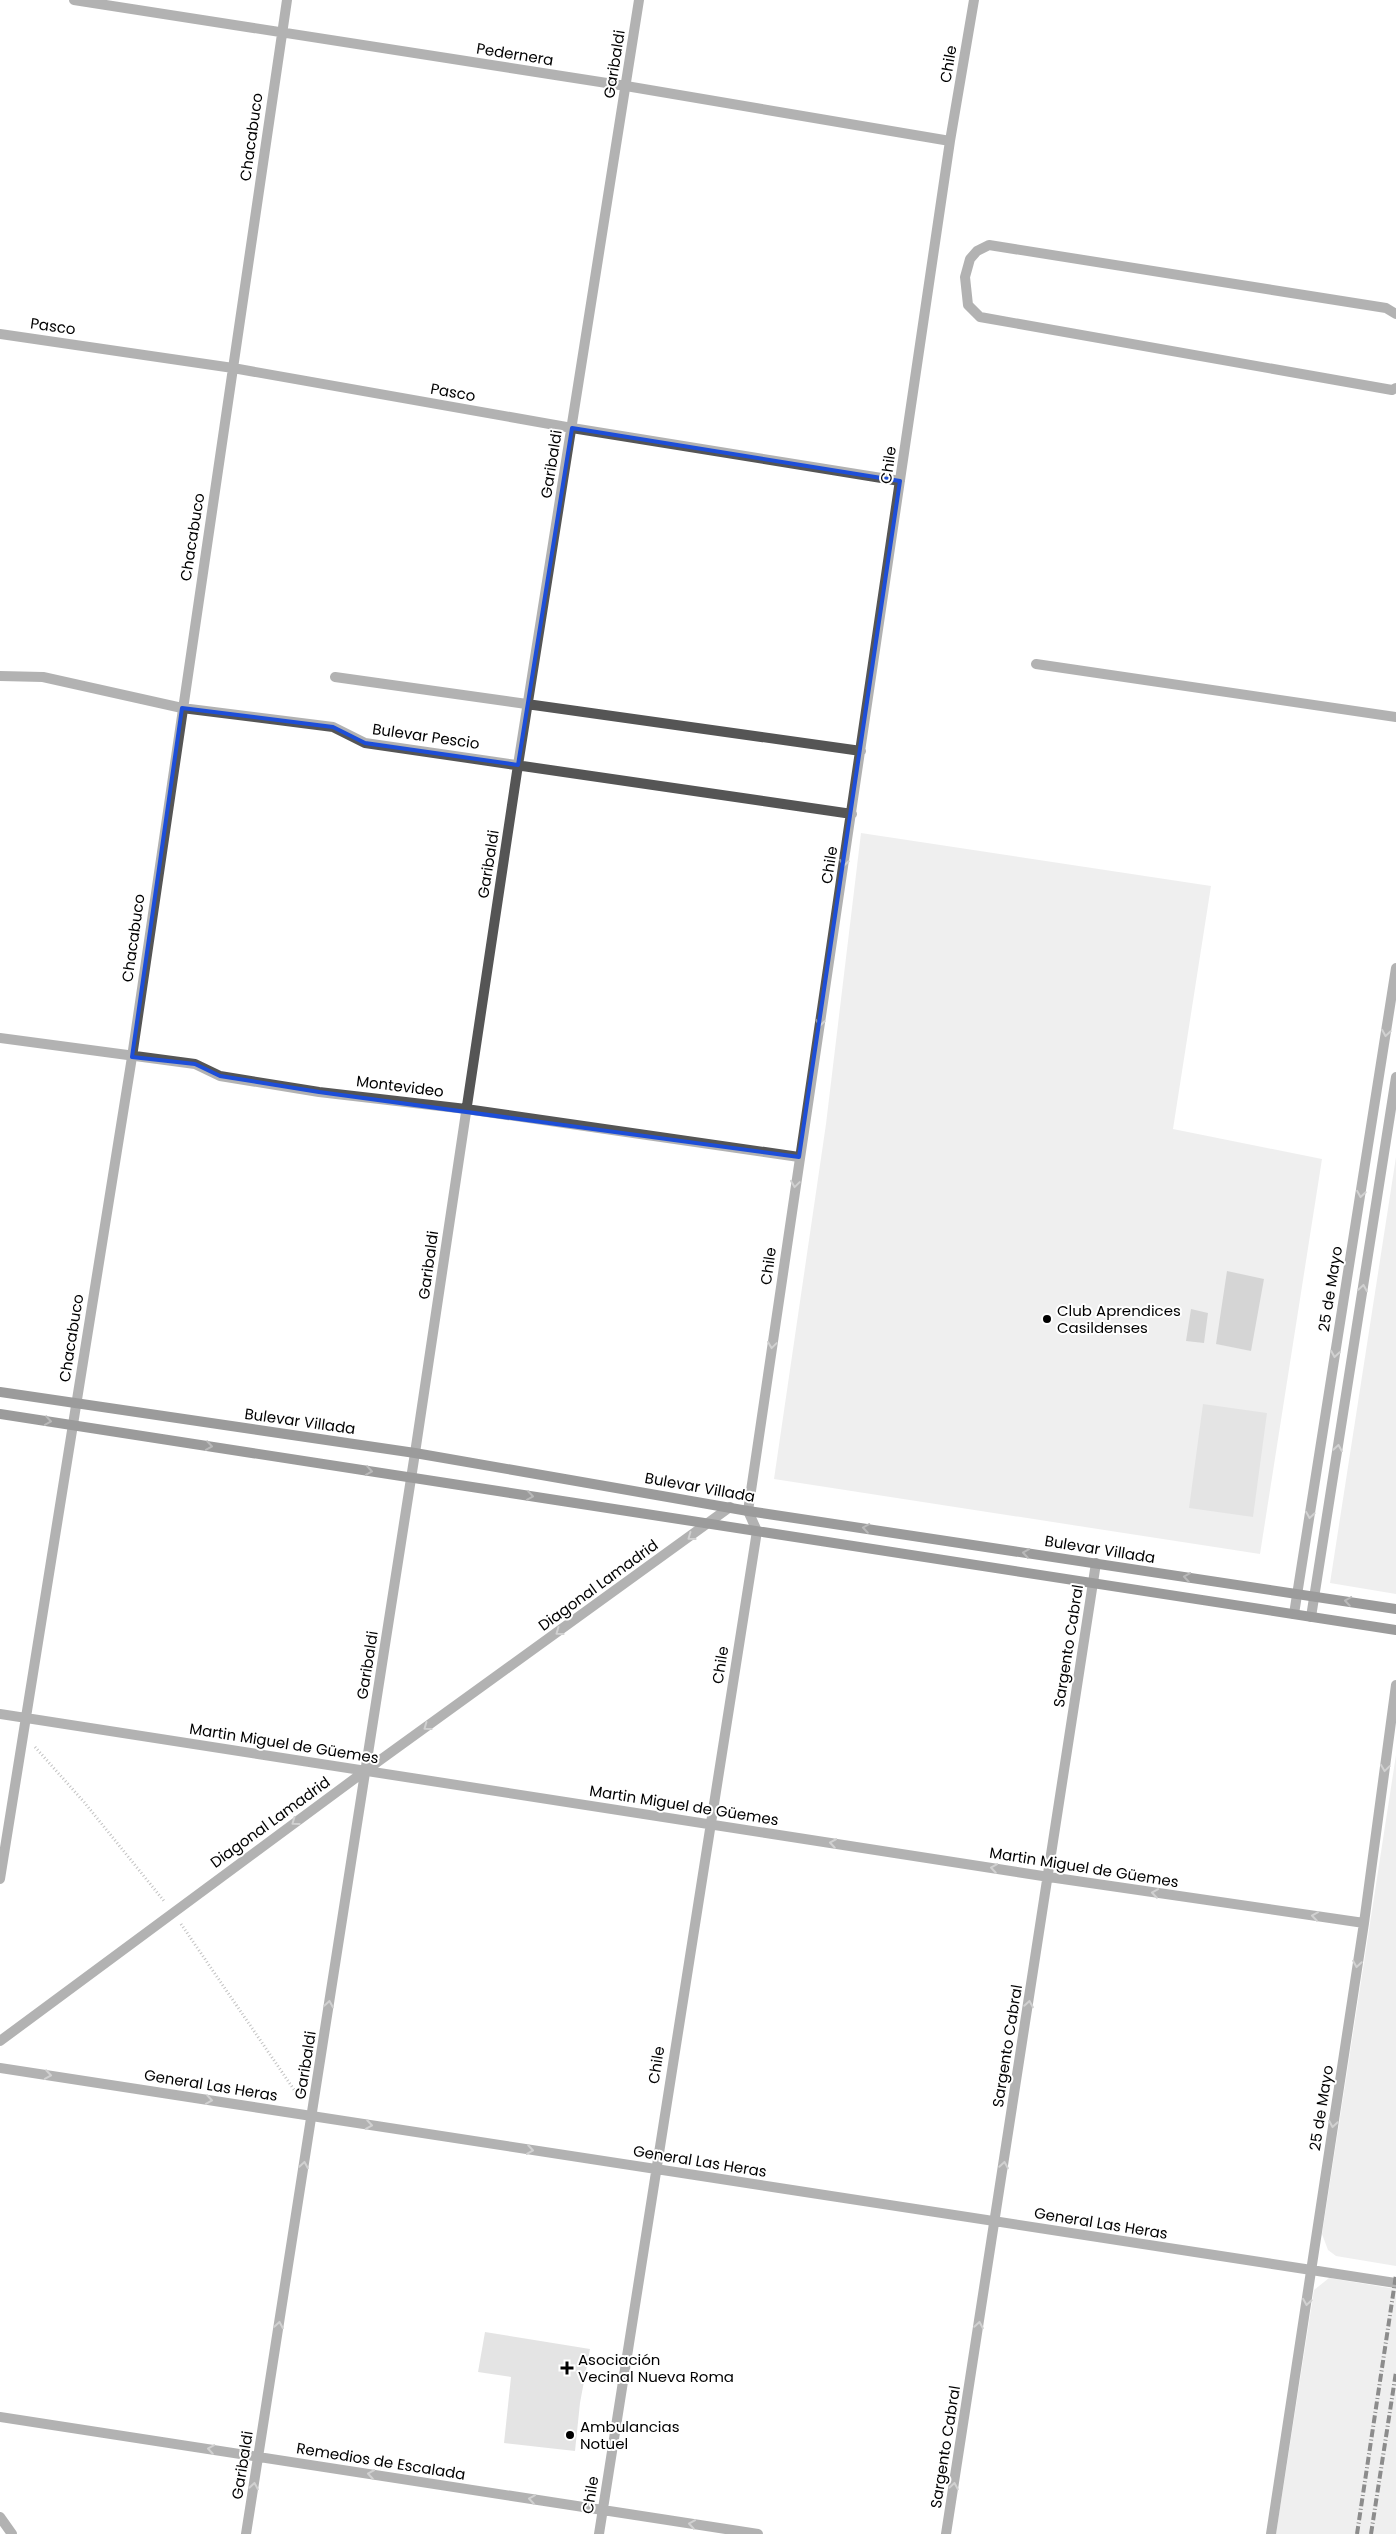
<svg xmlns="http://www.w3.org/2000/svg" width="1396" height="2534" font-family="Poppins,sans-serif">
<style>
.green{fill:#dcdcdc}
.water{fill:#a3a3a3}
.building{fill:#c4c4c4}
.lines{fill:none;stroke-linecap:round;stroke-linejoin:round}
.path{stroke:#777;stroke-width:3;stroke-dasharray:1 2.5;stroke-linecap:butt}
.minor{stroke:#555;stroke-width:10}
.secondary{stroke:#222;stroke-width:10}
.rail{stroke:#000;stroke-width:4;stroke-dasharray:8 2.5 1 2.5;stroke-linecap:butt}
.oneway{stroke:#999}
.oneway2{stroke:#646464}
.marked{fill:none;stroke:#1d4ed8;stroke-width:4;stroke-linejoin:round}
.poi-dot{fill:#000;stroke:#fff;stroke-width:2}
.labels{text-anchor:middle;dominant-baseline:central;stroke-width:4;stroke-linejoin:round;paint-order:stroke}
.street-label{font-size:15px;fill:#000;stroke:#fff}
.poi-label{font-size:15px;fill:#000;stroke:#fff;text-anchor:start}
</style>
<rect width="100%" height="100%" fill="#fff"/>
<path class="green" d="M861 833 1211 886 1173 1129 1322 1159 1260 1554 774 1479 826 1124Z
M1396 1157V1594L1330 1583Z
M1396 1755V2266L1336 2256 1328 2250 1322 2234Z
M1329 2278 1396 2289V2534H1276L1314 2290Z"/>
<path class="water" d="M1227 1271 1264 1279 1251 1351 1216 1344Z
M1191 1309 1208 1313 1204 1343 1186 1341Z"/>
<path class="building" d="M1203 1404 1267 1413 1253 1517 1189 1508Z
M485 2332 590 2349 580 2403 575 2451 504 2443 511 2377 478 2372Z"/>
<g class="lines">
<path class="path" d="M35 1747 84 1802 164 1901
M181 1924 299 2097"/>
<path class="minor" d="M74 0 626 86 950 141
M1396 314 1386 308 989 245 977 251 970 259 965 277 968 305 980 317 1392 390 1396 388
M0 334 233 368 572 428 900 481
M1036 664 1396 717
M0 676 43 677 182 708 333 727 365 743 852 814
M335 677 861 751
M0 1038 195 1064 220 1076 319 1092 466 1109 799 1157
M1294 1614 1396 968
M1311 1617 1396 1077
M0 1714 1049 1877 1364 1923
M0 1879 132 1057 287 0
M0 2041 365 1771 730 1507
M0 2068 1396 2283
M0 2417 758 2534
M0 2517 12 2534
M246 2534 415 1453 518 765 639 0
M599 2534 757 1531 748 1511 950 141 974 0
M946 2534 1096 1563
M1271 2534 1364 1923 1396 1685"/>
<path class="secondary" d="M0 1392 415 1453 748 1511 1396 1609
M0 1414 1396 1630"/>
<path class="rail" d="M1357 2534 1396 2275
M1371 2534 1396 2372"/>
</g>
<defs><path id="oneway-chevron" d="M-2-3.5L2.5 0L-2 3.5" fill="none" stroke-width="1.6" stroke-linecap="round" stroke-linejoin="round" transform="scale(1.25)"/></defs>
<g class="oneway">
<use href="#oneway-chevron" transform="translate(844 863) rotate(99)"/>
<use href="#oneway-chevron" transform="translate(820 1023) rotate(99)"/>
<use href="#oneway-chevron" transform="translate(1386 1033) rotate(99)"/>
<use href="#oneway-chevron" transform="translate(795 1184) rotate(98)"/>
<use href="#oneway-chevron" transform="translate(1361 1194) rotate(99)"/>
<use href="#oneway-chevron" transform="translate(1363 1288) rotate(-81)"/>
<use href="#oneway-chevron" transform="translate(772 1345) rotate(98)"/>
<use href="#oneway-chevron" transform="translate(1335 1354) rotate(99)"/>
<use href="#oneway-chevron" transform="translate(1338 1448) rotate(-81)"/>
<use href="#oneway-chevron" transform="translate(1310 1515) rotate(99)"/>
<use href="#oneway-chevron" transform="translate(691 1537) rotate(144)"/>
<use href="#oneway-chevron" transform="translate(559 1632) rotate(144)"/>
<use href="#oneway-chevron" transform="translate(427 1727) rotate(144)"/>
<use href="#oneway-chevron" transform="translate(1385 1768) rotate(98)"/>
<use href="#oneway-chevron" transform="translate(295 1822) rotate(144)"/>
<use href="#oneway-chevron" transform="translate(833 1843) rotate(-171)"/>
<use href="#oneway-chevron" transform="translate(994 1868) rotate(-171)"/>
<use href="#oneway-chevron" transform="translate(1155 1893) rotate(-172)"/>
<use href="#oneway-chevron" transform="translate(1315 1916) rotate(-172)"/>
<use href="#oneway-chevron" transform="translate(1357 1964) rotate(99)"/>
<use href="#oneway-chevron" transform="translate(329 2004) rotate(-81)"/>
<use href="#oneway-chevron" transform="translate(1029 2004) rotate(-81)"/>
<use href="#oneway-chevron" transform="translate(48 2075) rotate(9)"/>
<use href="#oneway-chevron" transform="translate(209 2100) rotate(9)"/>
<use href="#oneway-chevron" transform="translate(1333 2124) rotate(99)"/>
<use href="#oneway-chevron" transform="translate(369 2125) rotate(9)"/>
<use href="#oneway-chevron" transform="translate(530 2150) rotate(9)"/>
<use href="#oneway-chevron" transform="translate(304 2165) rotate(-81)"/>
<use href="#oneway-chevron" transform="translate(1004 2165) rotate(-81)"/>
<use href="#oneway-chevron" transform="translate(1307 2302) rotate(99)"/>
<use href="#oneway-chevron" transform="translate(279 2325) rotate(-81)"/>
<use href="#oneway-chevron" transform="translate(979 2325) rotate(-81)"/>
<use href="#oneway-chevron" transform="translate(211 2449) rotate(-171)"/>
<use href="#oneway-chevron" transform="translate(371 2474) rotate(-171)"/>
<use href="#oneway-chevron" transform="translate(254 2486) rotate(-81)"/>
<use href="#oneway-chevron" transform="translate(954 2486) rotate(-81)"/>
<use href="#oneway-chevron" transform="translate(532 2499) rotate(-171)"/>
<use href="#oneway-chevron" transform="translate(692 2524) rotate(-171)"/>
</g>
<g class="oneway2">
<use href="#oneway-chevron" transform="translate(48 1421) rotate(9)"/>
<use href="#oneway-chevron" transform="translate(209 1446) rotate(9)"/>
<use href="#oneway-chevron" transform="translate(369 1471) rotate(9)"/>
<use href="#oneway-chevron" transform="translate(530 1496) rotate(9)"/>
<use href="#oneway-chevron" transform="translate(866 1528) rotate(-171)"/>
<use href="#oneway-chevron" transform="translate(1026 1553) rotate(-171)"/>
<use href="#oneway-chevron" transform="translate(1187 1577) rotate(-171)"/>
<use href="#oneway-chevron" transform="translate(1348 1601) rotate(-171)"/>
</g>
<path d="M0 0H1396V2534H0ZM572 428 900 481 799 1157 319 1092 220 1076 195 1064 132 1057 182 708 333 727 365 743 518 765Z" fill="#fff" fill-opacity=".55" fill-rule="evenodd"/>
<path class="marked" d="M572 428 900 481 799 1157 319 1092 220 1076 195 1064 132 1057 182 708 333 727 365 743 518 765Z"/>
<g class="poi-dot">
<circle cx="1047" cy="1319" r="5"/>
<path d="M564.5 2360.5h5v5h5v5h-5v5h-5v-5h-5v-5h5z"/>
<circle cx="570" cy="2435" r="5"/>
</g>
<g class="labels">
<g class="street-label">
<text transform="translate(515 54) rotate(9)">Pedernera</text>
<text transform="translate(614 64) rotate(-81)">Garibaldi</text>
<text transform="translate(948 64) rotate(-80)">Chile</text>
<text transform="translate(251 137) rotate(-82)">Chacabuco</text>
<text transform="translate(53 326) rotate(8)">Pasco</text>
<text transform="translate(453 392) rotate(10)">Pasco</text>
<text transform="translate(551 464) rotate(-81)">Garibaldi</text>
<text transform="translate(888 465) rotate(-82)">Chile</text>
<text transform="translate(192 537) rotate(-81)">Chacabuco</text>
<text transform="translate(426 736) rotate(8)">Bulevar Pescio</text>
<text transform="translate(488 864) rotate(-81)">Garibaldi</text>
<text transform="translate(829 865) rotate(-81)">Chile</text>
<text transform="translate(133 938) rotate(-82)">Chacabuco</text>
<text transform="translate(400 1086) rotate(7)">Montevideo</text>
<text transform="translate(428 1265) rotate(-82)">Garibaldi</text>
<text transform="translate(768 1266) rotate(-82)">Chile</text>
<text transform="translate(1330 1289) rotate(-81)">25 de Mayo</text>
<text transform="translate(71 1338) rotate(-81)">Chacabuco</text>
<text transform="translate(300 1421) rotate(8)">Bulevar Villada</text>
<text transform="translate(700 1487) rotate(10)">Bulevar Villada</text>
<text transform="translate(1100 1549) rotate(9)">Bulevar Villada</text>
<text transform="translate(598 1585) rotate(-36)">Diagonal Lamadrid</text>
<text transform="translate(1068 1646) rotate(-81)">Sargento Cabral</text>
<text transform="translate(367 1665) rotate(-81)">Garibaldi</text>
<text transform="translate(720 1665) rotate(-81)">Chile</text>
<text transform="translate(284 1743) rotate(9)">Martin Miguel de Güemes</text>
<text transform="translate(684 1805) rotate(9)">Martin Miguel de Güemes</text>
<text transform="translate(270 1822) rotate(-36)">Diagonal Lamadrid</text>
<text transform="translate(1084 1867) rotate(9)">Martin Miguel de Güemes</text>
<text transform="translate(1007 2046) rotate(-81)">Sargento Cabral</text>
<text transform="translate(305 2065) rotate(-81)">Garibaldi</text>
<text transform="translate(656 2065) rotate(-81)">Chile</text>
<text transform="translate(211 2085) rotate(9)">General Las Heras</text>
<text transform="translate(1321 2108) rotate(-81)">25 de Mayo</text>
<text transform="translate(700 2161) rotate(9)">General Las Heras</text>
<text transform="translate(1101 2223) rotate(9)">General Las Heras</text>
<text transform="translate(945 2447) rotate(-81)">Sargento Cabral</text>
<text transform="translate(381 2461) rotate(9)">Remedios de Escalada</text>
<text transform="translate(242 2465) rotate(-81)">Garibaldi</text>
<text transform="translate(590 2495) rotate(-81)">Chile</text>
</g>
<g class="poi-label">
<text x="1057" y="1310">Club Aprendices<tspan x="1057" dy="17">Casildenses</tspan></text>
<text x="578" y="2359">Asociación<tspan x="578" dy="17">Vecinal Nueva Roma</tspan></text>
<text x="580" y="2426">Ambulancias<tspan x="580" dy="17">Notuel</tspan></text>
</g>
</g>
</svg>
